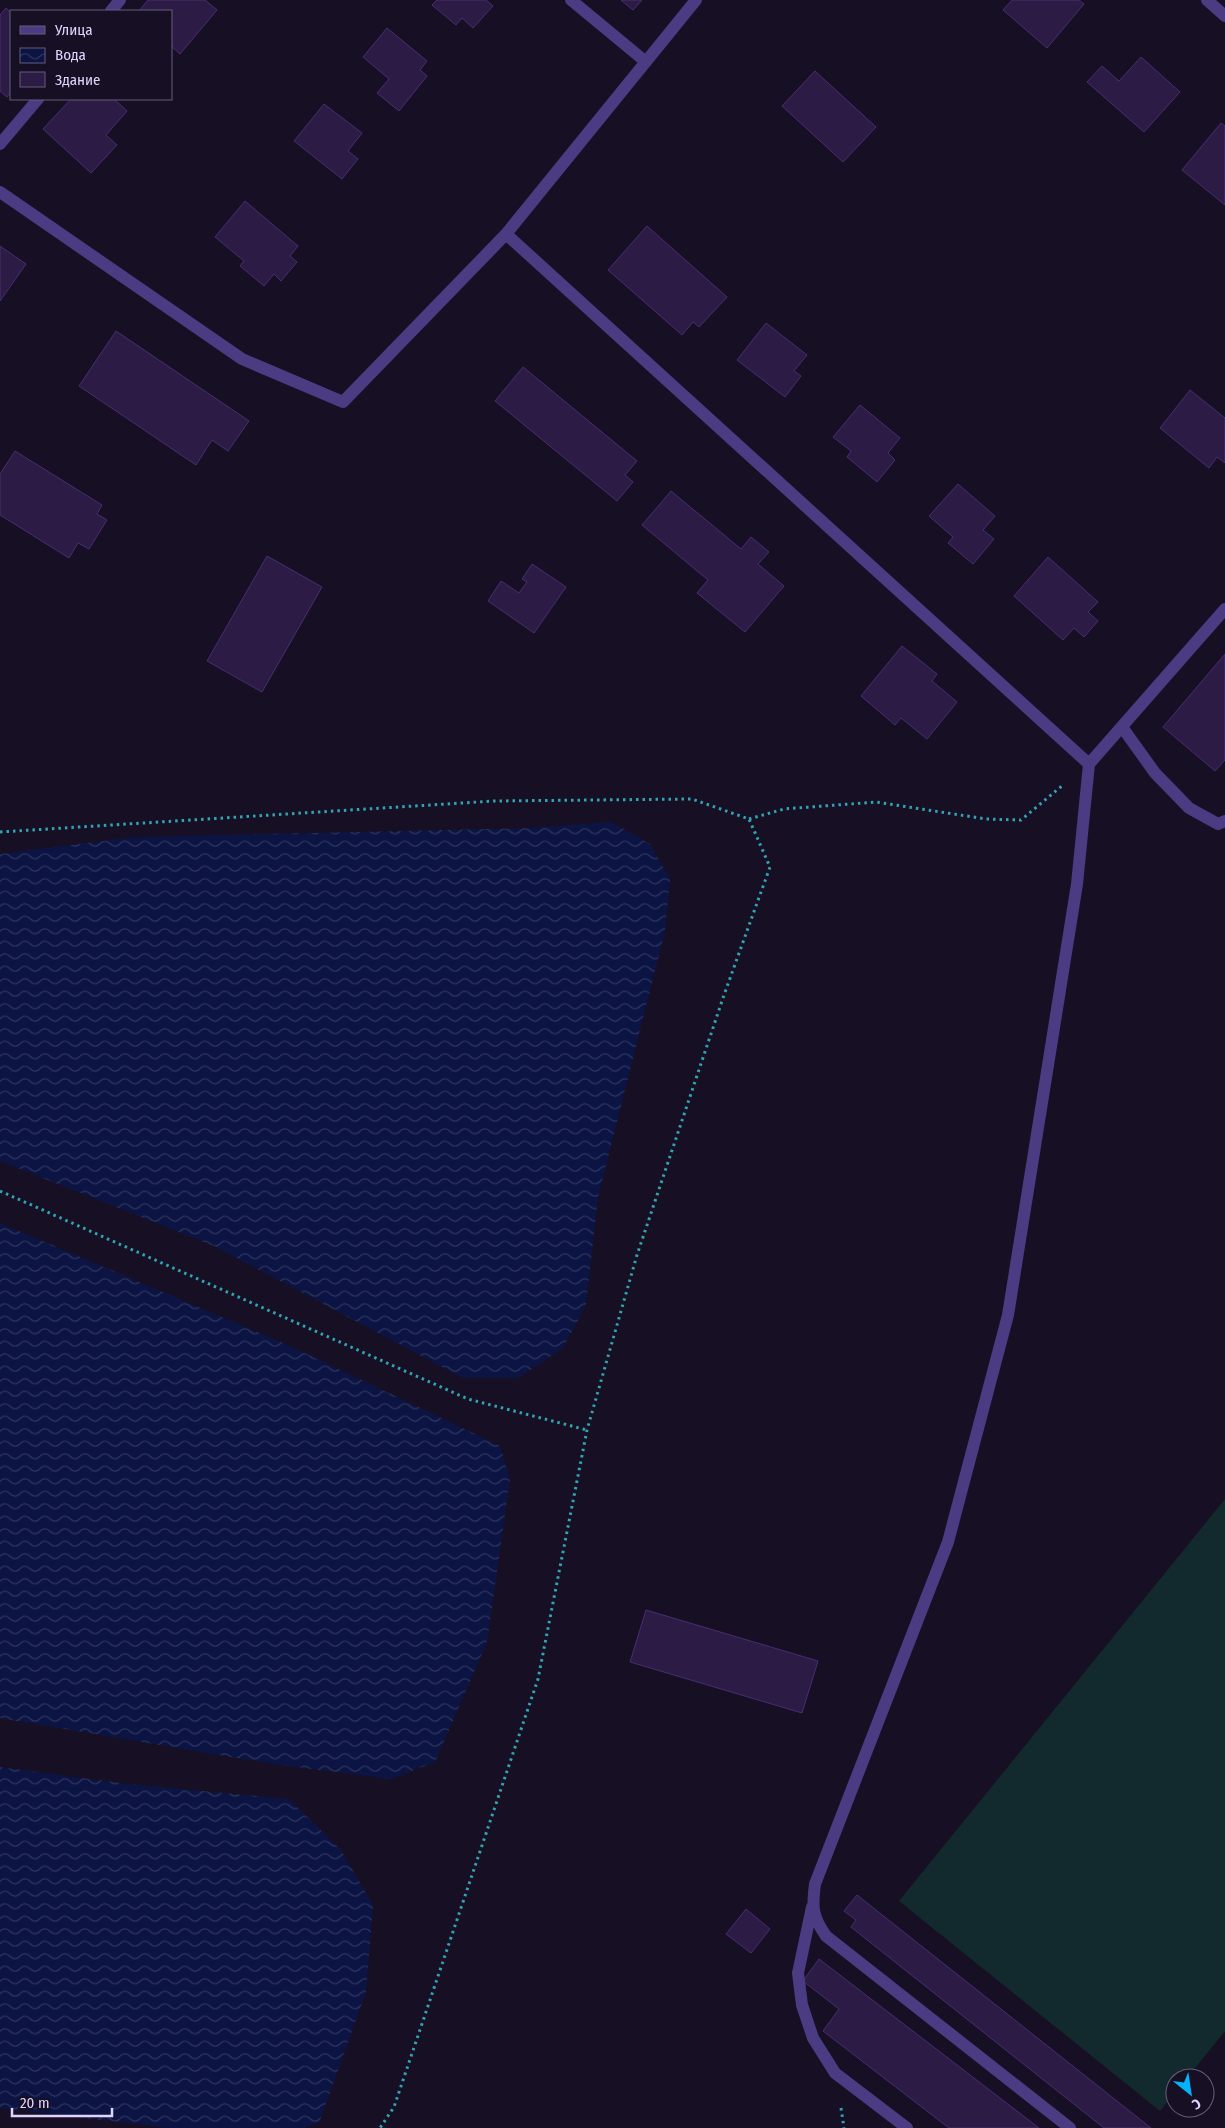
<svg xmlns="http://www.w3.org/2000/svg" width="1225" height="2128" font-family="'Fira Sans Condensed',sans-serif">
<style>
.grass{fill:#122a2e}
.water{fill:url(#water-waves)}
.building{fill:#2c1b45;stroke:#482e71}
.lines{fill:none;stroke-linecap:round;stroke-linejoin:round}
.path{stroke:#31a4b4;stroke-width:3;stroke-dasharray:2.5 4;stroke-linecap:butt}
.service{stroke:#4b3b83;stroke-width:12}
.minor{stroke:#4b3b83;stroke-width:12}
</style>
<defs>
<pattern id="water-waves" width="16" height="10" patternUnits="userSpaceOnUse" patternTransform="scale(1.25)"><rect width="16" height="10" fill="#0b1442"/><path d="M0 5q4-4 8 0t8 0" fill="none" stroke="#2e355e"/></pattern>
</defs>
<rect width="100%" height="100%" fill="#170f24"/>
<path class="grass" d="M1225 1499V2031L1187 2078H1175V2093L1160 2111 899 1901Z"/>
<path class="water" d="M611 822 650 844 670 879 665 931 598 1197 586 1305 563 1348 518 1378H463L214 1246 0 1161V854L134 837 531 828Z
M0 1223 288 1345 500 1446 510 1479 487 1642 435 1762 391 1779 273 1764 0 1718Z
M0 1767 129 1784 289 1799 341 1850 373 1905 366 1992 319 2123 303 2128H170L0 2108Z"/>
<path class="building" d="M148 0H205L217 10 180 54 171 46V11H139Z
M437 0H486L493 6 473 28 462 18 456 25 432 5Z
M621 0H642L633 10Z
M1012 0H1079L1084 4 1047 48 1003 10Z
M6 8 11 13V92L7 97 0 91V15Z
M387 28 427 61 420 70 427 76 399 111 377 93 389 79 363 57Z
M1141 57 1180 92 1144 132 1087 82 1102 66 1119 81Z
M815 71 876 127 843 162 782 106Z
M71 99H114L127 111 106 135 117 145 91 173 43 129Z
M324 104 362 133 348 151 358 159 342 179 294 141Z
M1221 123 1225 126V205L1182 170Z
M245 201 298 246 290 256 297 262 281 281 274 274 264 286 240 266 244 261 215 237Z
M647 226 727 297 699 327 693 322 682 335 608 270Z
M0 246 26 264 0 301Z
M766 323 807 355 794 371 801 376 785 397 737 360Z
M116 331 249 421 228 451 212 440 196 465 79 386Z
M523 367 637 461 625 475 633 482 617 501 495 401Z
M1190 390 1225 418V463L1217 457 1209 468 1160 428Z
M860 405 900 438 888 453 895 460 877 482 847 457 851 451 833 437Z
M15 451 102 505 97 514 107 520 89 549 78 543 69 558 0 515V474Z
M958 484 995 516 983 530 994 539 973 564 948 543 953 537 929 516Z
M671 491 741 549 751 537 769 552 758 564 784 586 745 632 697 593 708 580 642 525Z
M267 556 322 587 262 692 207 661Z
M1048 557 1098 602 1088 612 1098 621 1084 637 1074 628 1063 640 1014 596Z
M532 564 566 587 534 633 488 601 501 581 519 593 527 582 522 579Z
M902 646 937 674 932 681 957 702 927 739 901 718 895 725 861 696Z
M1225 654V760L1215 771 1163 727Z
M646 1610 818 1661 802 1713 630 1662Z
M857 1895 1151 2128H1104L851 1927 856 1920 844 1911Z
M746 1909 770 1929 751 1953 726 1934Z
M819 1959 1039 2128H949L823 2031 839 2009 803 1981Z"/>
<g class="lines">
<path class="path" d="M749 819 784 809 876 802 986 819 1021 820 1063 785
M0 832 494 801 692 799 749 819 770 867 724 995 637 1255 587 1430 538 1679 394 2107 380 2128
M0 1191 468 1399 587 1430
M841 2108 844 2128"/>
<path class="service" d="M1122 727 1155 773 1189 808 1218 824 1225 821
M812 1907 798 1973 802 2005 813 2038 835 2073 907 2128
M1070 2128 826 1936C812 1916 812 1907 815 1884L948 1542 1008 1315 1077 884 1089 764"/>
<path class="minor" d="M571 0 646 62
M1207 0 1225 16
M111 11 120 0
M0 144 38 99
M0 192 242 359 343 402 506 234 1089 764 1225 609
M506 234 696 0"/>
</g>
<rect x="10" y="10" width="162" height="90" fill="#170f24" stroke="#675d7b"/>
<rect x="20" y="26" width="25" height="8" fill="#4b3b83" stroke="#675d7b"/>
<text x="55" y="35" font-size="15" fill="#e0d3fe">Улица</text>
<rect x="20" y="48" width="25" height="15" fill="url(#water-waves)" stroke="#675d7b"/>
<text x="55" y="60" font-size="15" fill="#e0d3fe">Вода</text>
<rect x="20" y="72" width="25" height="15" fill="#2c1b45" stroke="#675d7b"/>
<text x="55" y="85" font-size="15" fill="#e0d3fe">Здание</text>
<g transform="translate(1190 2093) rotate(150)"><circle r="24" fill="#170f24" stroke="#675d7b"/>
<path d="M0-4L9 19L0 12L-9 19Z" fill="#04b3f9"/>
<text y="-8" font-size="14" font-weight="bold" text-anchor="middle" fill="#e0d3fe">С</text>
</g>
<path d="M12 2108v8h100v-8" fill="none" stroke="#e0d3fe" stroke-width="2.5"/>
<text x="20" y="2108" font-size="15" fill="#e0d3fe" stroke="#170f24" stroke-width="4" paint-order="stroke">20 m</text>
</svg>
